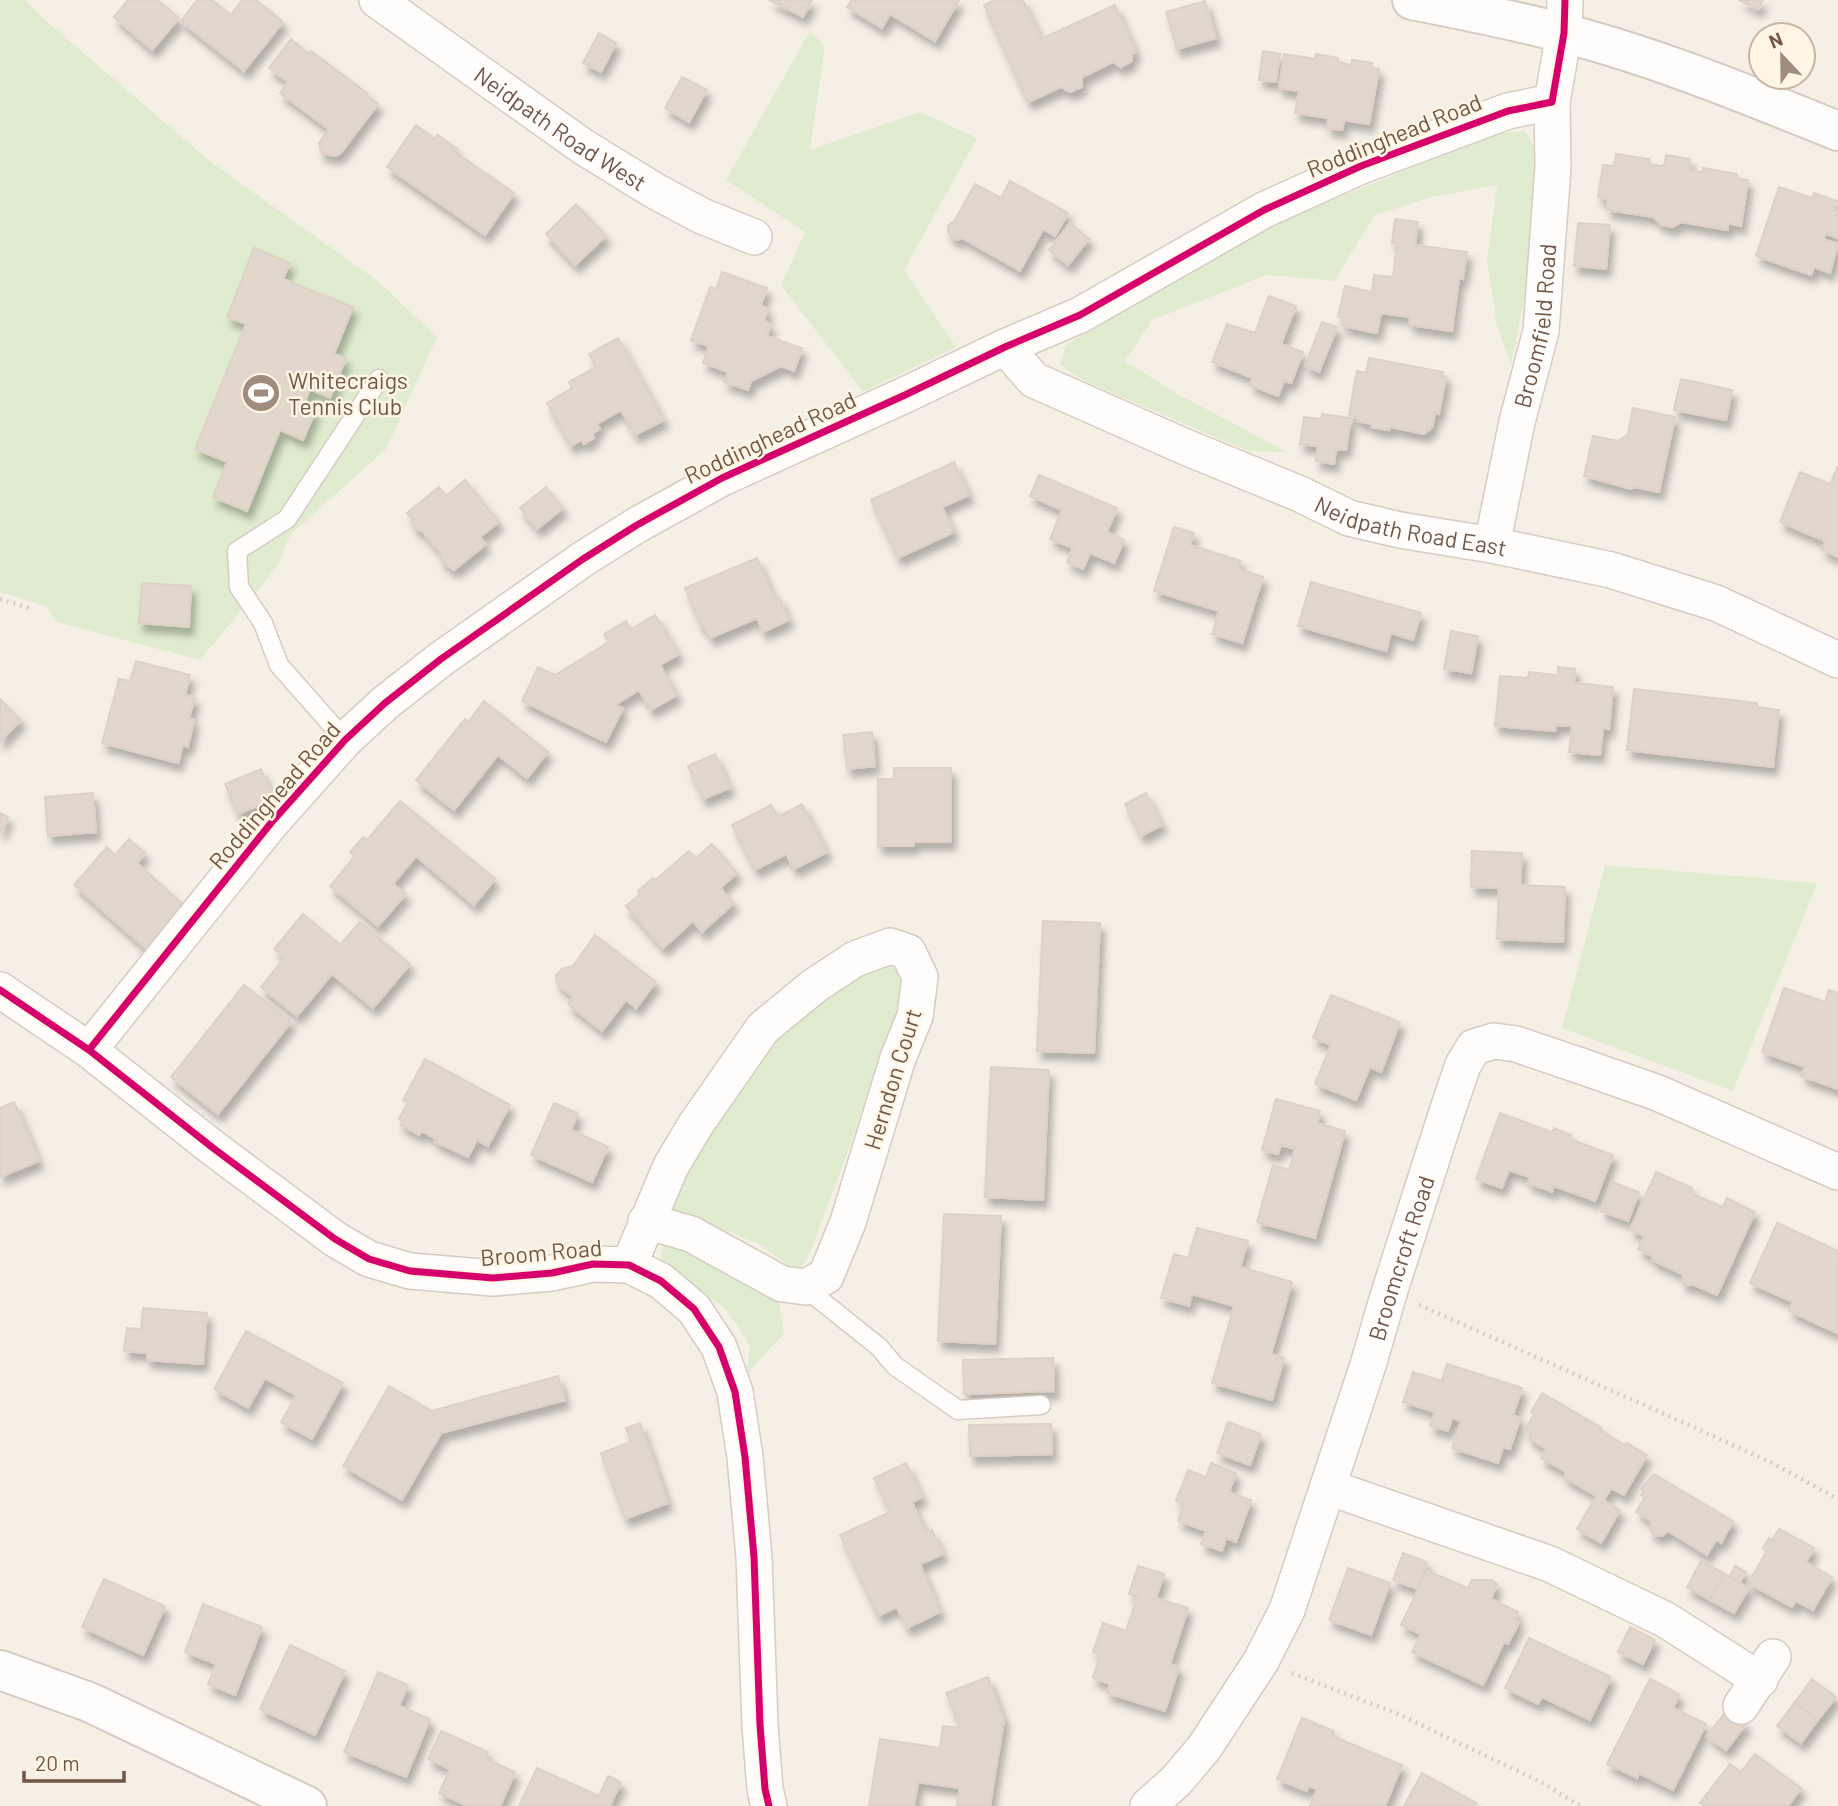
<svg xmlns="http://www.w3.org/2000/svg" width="1838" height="1806" font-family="Barlow,sans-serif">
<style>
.green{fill:#e0eccf}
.building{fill:#e1d7cd;stroke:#ded2c7;stroke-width:2;filter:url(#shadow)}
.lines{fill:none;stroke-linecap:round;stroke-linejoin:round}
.lane-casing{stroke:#d6ccc3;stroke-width:21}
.street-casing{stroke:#d6ccc3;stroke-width:38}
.secondary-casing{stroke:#d5cbc2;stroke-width:42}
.path{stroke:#d7cec8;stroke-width:4.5;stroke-dasharray:2 5;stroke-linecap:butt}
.lane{stroke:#fefdfb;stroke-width:18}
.street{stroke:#fefdfb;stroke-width:35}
.secondary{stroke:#fefdfb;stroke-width:38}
.cycleway-casing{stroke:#fff5e4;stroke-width:11}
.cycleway{stroke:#d6006c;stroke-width:7}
.labels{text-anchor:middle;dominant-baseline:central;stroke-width:5;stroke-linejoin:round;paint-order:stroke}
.street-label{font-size:23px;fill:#725646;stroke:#fff5e4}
.poi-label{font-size:23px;fill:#725646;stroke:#fff5e4;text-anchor:start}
</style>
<defs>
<filter id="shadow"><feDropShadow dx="4.5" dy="8" stdDeviation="3.5" flood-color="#0004"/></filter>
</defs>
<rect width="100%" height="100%" fill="#f5efe5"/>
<path class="green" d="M0 0H25L46 21 211 162 379 282 437 337 386 449 290 535 277 567 200 660 57 622 45 606 0 592Z
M810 31 825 46 810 150 920 112 977 138 904 270 956 347 863 392 781 285 805 232 726 180Z
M1525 131 1536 150 1535 243 1511 365 1497 326 1487 262 1497 185 1432 197 1375 215 1334 281 1266 275 1152 320 1125 361 1176 393 1287 452 1248 451 1087 382 1060 365 1066 345 1257 231 1494 134Z
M1605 865 1817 883 1733 1091 1562 1028Z
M878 962 896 969 903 976 892 1030 873 1075 851 1143 810 1253 801 1268 789 1266 761 1245 675 1210 669 1198 771 1040 853 975Z
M664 1243 697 1249 778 1297 784 1333 746 1375 750 1345 725 1308 660 1264Z"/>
<path class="building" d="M128 0H158L179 18 152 50 114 17Z
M197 0H212L231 15 242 0H256L283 22 244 71 181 21Z
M769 0H812L803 17Z
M852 0H959L935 41 890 14 882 28 847 7Z
M995 0H1023L1041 39 1115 5 1136 52 1132 54V61L1121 67 1113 62 1082 77V87L1070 92 1061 87 1028 102 984 5Z
M1739 0H1763L1758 9Z
M1205 1 1216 38 1177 49 1166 12Z
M599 33 616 43 601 72 583 63Z
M291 39 309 54 311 51 368 94 367 96 378 104 341 153 336 156 323 154 320 149 319 143 329 129 280 93 288 82 269 68Z
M1263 51 1280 54 1276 82 1259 80Z
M1284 54 1315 59 1316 54 1338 58V62L1351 65 1352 60 1372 63 1371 68 1379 69 1369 124 1344 120 1342 130 1327 128 1328 118 1295 113 1299 91 1279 88Z
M682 77 707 90 689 122 665 108Z
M416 125 435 139 438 135 457 149 455 152 514 193 485 235 387 167Z
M1616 154 1649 159V164L1664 166 1666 155 1690 159 1689 170 1703 172V168L1737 174 1736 178 1748 180 1741 226 1728 223V230L1681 222 1673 227 1661 225 1654 217 1607 210 1608 199 1598 197 1603 165 1614 166Z
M1010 181 1068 213 1055 236 1043 229 1020 271 962 238 958 240 952 238 948 232V226L955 220 975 184 1001 198Z
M1779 187 1812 198 1814 193 1837 201 1834 210 1838 211V238L1826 234 1823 239 1838 244 1830 273 1814 267 1811 275 1756 256Z
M576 204 606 236 575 265 546 234Z
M1395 219 1418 222 1415 245 1467 252 1463 279 1459 278 1452 331 1409 325 1410 317 1381 313 1377 333 1343 326 1344 318 1338 317 1345 286 1372 292 1374 275 1393 277 1397 243H1392Z
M1070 223 1089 239 1068 265 1049 250Z
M1578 223 1610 225 1606 269 1574 266Z
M254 248 290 263 283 279 353 307 334 354 346 358 330 398 310 389 303 407 315 412 303 440 280 430 247 511 213 497 227 462 195 449 246 324 227 317Z
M722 272 767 288 761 304 763 307 768 309 764 321 771 324 767 336 802 348 794 371 781 366 751 381 748 390 724 382 728 372 703 363 709 346 691 340 710 287 716 289Z
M1269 296 1296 306 1281 344 1303 352 1291 383 1284 381 1278 396 1250 385 1253 378 1212 362 1227 324 1255 333Z
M1322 322 1337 327 1319 372 1305 366Z
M618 338 664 420 635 435 621 410 597 424 600 429 592 434 594 438 584 444 581 440 571 446 547 403 572 388 569 382 596 367 589 354Z
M1369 358 1443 372 1442 377H1446L1439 414 1435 413 1432 428 1424 434 1390 427 1389 430 1371 427 1372 424 1357 421 1358 417 1349 415 1357 371 1366 373Z
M1681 379 1732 390 1726 420 1674 410Z
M1633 408 1675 417 1659 492 1635 487 1631 489 1584 476 1593 436 1618 441 1628 434Z
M1322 414 1351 418 1346 450 1336 449 1334 464 1316 461 1318 446 1300 444 1304 417 1321 419Z
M954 462 969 495 942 507 954 532 898 558 871 500Z
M1838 466V557L1822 550 1825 541 1780 522 1800 472 1830 484Z
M1039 475 1117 508 1107 532 1124 540 1114 563 1090 553 1083 569 1067 562 1073 548 1050 539 1062 510 1030 496Z
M465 480 499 522 480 537 486 544 454 570 442 562 440 553 422 531 414 528 412 519 407 513 439 487 446 496Z
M546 487 563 508 537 529 520 508Z
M1174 527 1194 533 1190 545 1241 561 1238 569 1263 577 1242 643 1212 634 1219 611 1154 591Z
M757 558 774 599 779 597 789 620 763 632 757 618 710 638 705 627 702 628 685 588Z
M1311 582 1421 613 1413 640 1391 633 1386 651 1298 626Z
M142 583 191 586 189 627 139 623Z
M655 615 679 654 660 665 677 695 651 710 639 690 615 705 623 708 606 742 522 701 538 667 555 675 609 642 604 634 626 621 631 629Z
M1451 631 1478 636 1471 673 1444 669Z
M136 661 190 675 185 695 195 698 189 718 194 720 188 747 183 745 178 763 102 743 119 679 130 681Z
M1558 667 1575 669 1574 683 1613 687 1609 729 1603 728 1600 755 1569 752 1572 726 1556 725 1555 731 1495 726 1500 676 1528 678 1529 672 1558 675Z
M1634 689 1757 703V707L1779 710 1773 767 1627 750Z
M0 699 21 720 0 742Z
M484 701 548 752 527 778 498 755 454 810 416 780 465 719 468 722Z
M872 732 875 766 847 769 843 735Z
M715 754 730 788 703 799 688 766Z
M894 768H951V842H914V846H878V779H894Z
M261 769 274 799 238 814 225 784Z
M93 793 96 832 48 836 45 797Z
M1146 793 1162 825 1141 836 1125 804Z
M400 801 495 879 474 905 416 856 393 884 406 894 378 926 330 886 355 856 350 852 363 837 367 840Z
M802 804 827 852 794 869 786 854 755 870 732 825 771 805 778 817Z
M0 813 8 817 0 834Z
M129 839 145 853 137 863 188 909 150 952 74 885 107 847 115 855Z
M712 844 737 873 720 888 734 903 702 932 693 921 663 948 626 906 640 894 638 891 653 878 655 880 689 851 696 858Z
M1472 851 1522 853 1520 885 1565 887 1563 942 1497 939 1499 888 1471 887Z
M303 914 340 945 360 922 410 964 373 1008 332 974 297 1016 261 987 284 958 274 949Z
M1043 921 1100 923 1094 1053 1037 1051Z
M595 935 656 982 636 1008 626 1000 602 1031 568 1004 573 997 557 984 556 975 562 969 573 966Z
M244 985 291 1022 218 1114 171 1077Z
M1784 988 1825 1002 1829 990 1838 993V1089L1801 1076 1805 1067 1762 1052Z
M1331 995 1400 1022 1381 1072 1370 1067 1356 1100 1315 1084 1331 1045 1313 1038Z
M425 1059 510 1105 488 1146 477 1140 468 1157 435 1142 437 1140 422 1131 419 1135 401 1125 402 1121 399 1119 408 1102 403 1100Z
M991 1067 1049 1070 1043 1200 985 1197Z
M1276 1099 1320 1111 1317 1123 1345 1131 1315 1238 1257 1222 1273 1165 1289 1170 1295 1149 1281 1145 1278 1154 1262 1150Z
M14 1102 39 1161 0 1177V1108Z
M554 1103 578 1113 571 1130 608 1147 592 1182 531 1155Z
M1500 1113 1552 1132 1554 1128 1571 1135 1570 1139 1613 1155 1595 1201 1554 1186 1552 1192 1528 1183 1530 1177 1509 1170 1502 1188 1476 1179Z
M1656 1172 1692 1188 1690 1193 1723 1207 1727 1198 1755 1212 1717 1295 1694 1285 1683 1284 1682 1274 1652 1260 1654 1257 1638 1249 1644 1236 1630 1230Z
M1612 1182 1639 1192 1628 1221 1601 1211Z
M944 1214 1001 1216 995 1344 938 1341Z
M1777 1223 1838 1251 1837 1333 1789 1311 1793 1302 1750 1283Z
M1197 1228 1248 1241 1240 1267 1292 1282 1271 1354 1284 1358 1272 1400 1212 1383 1234 1306 1192 1294 1189 1306 1161 1298 1174 1254 1188 1258Z
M143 1308 207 1313 203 1364 147 1360V1353L124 1351 127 1328 141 1329Z
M246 1331 343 1383 312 1439 281 1422 296 1395 265 1378 248 1408 214 1389Z
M1053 1358 1054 1391 964 1394 963 1360Z
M1447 1364 1522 1388 1513 1415 1520 1418 1510 1449 1503 1447 1498 1463 1452 1448 1461 1421 1452 1418 1448 1431 1430 1426 1435 1412 1403 1402 1413 1372 1442 1381Z
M558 1376 565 1400 441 1433 402 1500 343 1466 389 1386 432 1411Z
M1542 1393 1602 1428 1600 1430 1625 1445 1627 1443 1647 1455 1624 1495 1611 1488 1604 1500 1620 1510 1601 1543 1577 1529 1596 1496 1564 1477 1566 1472 1541 1458 1546 1449 1529 1438 1532 1434 1525 1430 1534 1414 1531 1412Z
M1228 1422 1261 1434 1250 1465 1217 1453Z
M640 1423 668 1503 625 1519 601 1453 631 1442 626 1428Z
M1051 1424 1052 1454 970 1456 969 1425Z
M906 1463 922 1497 912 1502 926 1533 932 1530 943 1554 920 1564 940 1612 907 1628 897 1607 878 1616 840 1535 890 1512 874 1478Z
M1211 1463 1236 1473 1229 1492 1251 1500 1236 1542 1226 1538 1222 1551 1201 1544 1206 1531 1178 1521 1184 1504 1176 1501 1188 1470 1206 1477Z
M1654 1474 1733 1521 1721 1543 1716 1540 1707 1555 1668 1531 1662 1536 1654 1535 1650 1529 1651 1521 1636 1512 1645 1497 1641 1495 1644 1491 1641 1489Z
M1779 1529 1814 1548 1806 1562 1832 1577 1813 1610 1796 1601 1792 1607 1748 1583 1767 1551 1763 1548 1769 1538 1772 1540Z
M1403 1553 1427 1562 1417 1589 1393 1580Z
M1701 1561 1725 1574 1710 1600 1687 1587Z
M1138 1566 1164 1574 1156 1598 1188 1608 1170 1664 1179 1667 1165 1711 1107 1693 1110 1684 1093 1678 1100 1655 1093 1652 1103 1623 1126 1631 1137 1597 1129 1594Z
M1735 1566 1746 1572 1740 1582 1730 1576Z
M1348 1568 1390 1583 1371 1635 1329 1620Z
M1427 1571 1468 1588 1472 1580H1492L1497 1584 1491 1599 1518 1612 1515 1619 1519 1622 1508 1644 1504 1642 1483 1685 1412 1652 1421 1634 1401 1625Z
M1725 1574 1749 1588 1734 1613 1710 1600Z
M104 1579 165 1606 143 1655 82 1627Z
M203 1604 262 1627 235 1695 208 1684 216 1664 185 1652Z
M1630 1627 1655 1640 1643 1664 1618 1652Z
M1529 1638 1611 1677 1590 1720 1542 1697 1538 1704 1505 1688Z
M290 1645 345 1671 315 1735 260 1709Z
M378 1672 408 1685 399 1706 430 1719 406 1777 344 1752Z
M988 1677 1004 1720 990 1806H957L960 1788 918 1782 914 1806H869L880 1739 940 1748 943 1726 960 1728 946 1693Z
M1650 1679 1679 1694 1673 1708 1706 1724 1673 1790 1639 1773 1637 1778 1607 1764Z
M1812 1679 1836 1697 1818 1720 1795 1702Z
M1795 1702 1818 1720 1801 1743 1777 1726Z
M1727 1710 1746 1724 1726 1750 1707 1736Z
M1302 1718 1334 1731 1332 1736 1402 1765 1385 1806H1310L1317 1789 1309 1786 1307 1791 1277 1779Z
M441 1731 488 1752 486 1759 515 1772 500 1806H468L439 1793 450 1769 428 1759Z
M1755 1754 1801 1788 1788 1806H1705L1700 1803 1730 1764 1741 1772Z
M537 1768 599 1796 608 1776 621 1782 610 1806H519Z
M1422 1773 1476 1803 1475 1806H1404Z"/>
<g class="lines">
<g class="lane-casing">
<path id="lane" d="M345 740 279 665 263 623 239 587 237 551 287 519 379 379
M804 1287 879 1347 895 1366 958 1410 1041 1405"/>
</g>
<g class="street-casing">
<g id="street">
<path id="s1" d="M377 0 582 146 655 191 702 216 754 237"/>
<path id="s2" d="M1005 347 1034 380 1183 446 1300 494 1349 518 1400 530 1492 545 1611 570 1716 603 1838 660"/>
<path id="s3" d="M1492 545 1517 422 1541 331 1553 167 1552 102"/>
<path d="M0 990 89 1050 213 1148 335 1239 369 1259 410 1271 493 1278 552 1273 593 1264 629 1265 661 1281 694 1309 719 1347 735 1392 745 1457 754 1557 760 1725 765 1789 769 1806"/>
<path d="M89 1050 271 823 345 740 385 703 441 659 583 559 637 525 722 478 905 395 1005 347 1080 315 1264 210 1361 166 1425 142 1508 111 1552 102 1564 33 1565 0"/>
<path d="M629 1265 671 1166 696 1124 763 1028 814 986 855 959 890 946 908 952 920 977 915 1016 898 1058 848 1222 826 1276 806 1287 782 1284 691 1234 646 1221"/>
<path d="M1328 1487 1550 1564 1666 1620 1760 1680"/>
<path d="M1741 1706 1773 1657"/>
<path id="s4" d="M1148 1806 1176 1781 1204 1748 1261 1661 1287 1610 1368 1365 1389 1293 1447 1112 1463 1065 1474 1047 1494 1041 1516 1044 1581 1066 1658 1093 1838 1172"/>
</g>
</g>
<g class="secondary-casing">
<path id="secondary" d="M1412 0C1463 10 1514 20 1563 33 1657 57 1748 95 1838 131
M0 1670 89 1702 307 1806"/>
</g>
<path class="path" d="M0 599 32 609
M1419 1305 1680 1421 1772 1463 1838 1499
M1292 1673 1398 1714 1541 1782 1580 1806"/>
<use href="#lane" class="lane"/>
<use href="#street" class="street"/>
<use href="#secondary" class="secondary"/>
<g class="cycleway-casing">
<path id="cycleway" d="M0 990 89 1050 213 1148 335 1239 369 1259 410 1271 493 1278 552 1273 593 1264 629 1265 661 1281 694 1309 719 1347 735 1392 745 1457 754 1557 760 1725 765 1789 769 1806
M89 1050 271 823 345 740 385 703 441 659 583 559 637 525 722 478 905 395 1005 347 1080 315 1264 210 1361 166 1425 142 1508 111 1552 102 1564 33 1565 0"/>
</g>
<use href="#cycleway" class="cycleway"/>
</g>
<defs>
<g id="stadium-disc" transform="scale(2.0125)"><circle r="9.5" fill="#a08c7e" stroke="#fff5e4"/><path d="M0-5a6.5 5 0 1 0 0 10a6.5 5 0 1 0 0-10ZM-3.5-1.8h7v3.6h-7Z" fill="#fff"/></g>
</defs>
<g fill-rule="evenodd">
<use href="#stadium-disc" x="261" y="393"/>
</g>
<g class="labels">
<g class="street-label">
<text stroke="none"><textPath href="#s1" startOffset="224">Neidpath Road West</textPath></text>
<text transform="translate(1394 135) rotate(-22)">Roddinghead Road</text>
<text stroke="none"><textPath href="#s3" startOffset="224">Broomfield Road</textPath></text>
<text transform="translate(770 437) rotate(-25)">Roddinghead Road</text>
<text stroke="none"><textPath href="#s2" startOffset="450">Neidpath Road East</textPath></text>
<text transform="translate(274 795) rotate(-49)">Roddinghead Road</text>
<text transform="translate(892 1079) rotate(-73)">Herndon Court</text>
<text transform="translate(541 1252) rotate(-5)">Broom Road</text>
<text stroke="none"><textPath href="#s4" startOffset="612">Broomcroft Road</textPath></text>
</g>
<g class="poi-label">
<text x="288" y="380">Whitecraigs<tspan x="288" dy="26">Tennis Club</tspan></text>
</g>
</g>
<g transform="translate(1782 56) rotate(338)"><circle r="33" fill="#fff5e4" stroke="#c7b5a5" stroke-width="2"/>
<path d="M0-5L12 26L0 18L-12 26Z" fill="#a08c7e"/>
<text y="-10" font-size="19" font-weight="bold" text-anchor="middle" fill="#725646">N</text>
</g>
<path d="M24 1771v10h100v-10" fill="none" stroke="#725646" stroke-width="3.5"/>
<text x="35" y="1771" font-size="21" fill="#725646" stroke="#fff5e4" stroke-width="5" paint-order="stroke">20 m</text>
</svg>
